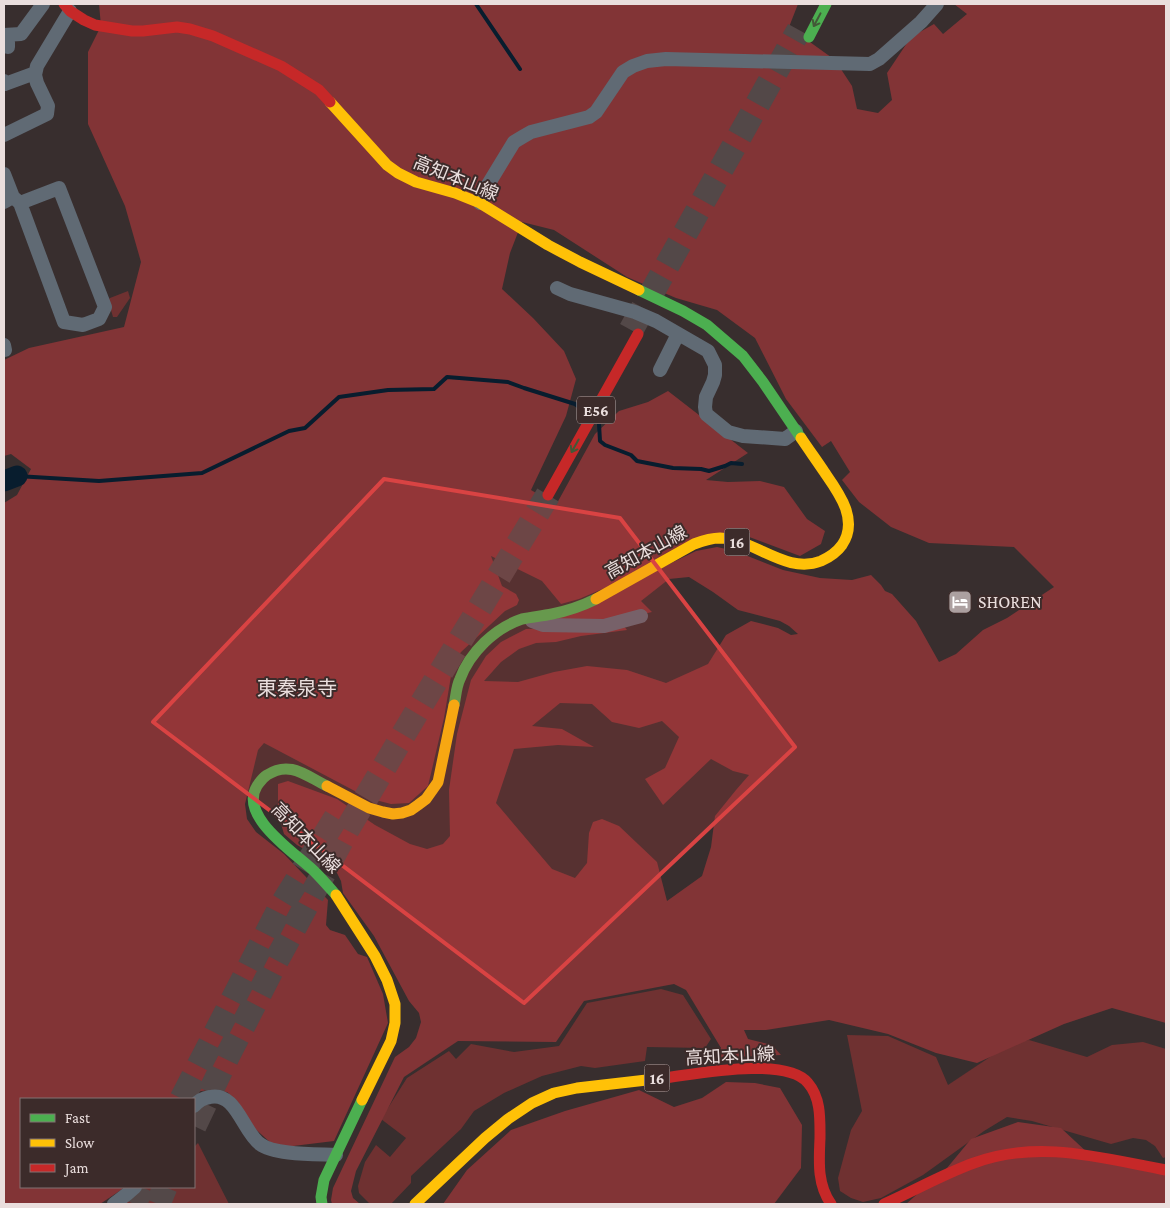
<svg xmlns="http://www.w3.org/2000/svg" width="1170" height="1208" font-family="'Crimson Pro','Noto Sans JP',serif">
<style>
.green{fill:#6f3131}
.forest{fill:#823436;fill-rule:evenodd}
.lines{fill:none;stroke-linecap:round;stroke-linejoin:round}
.stream{stroke:#081d2e;stroke-width:4}
.river{stroke:#081d2e;stroke-width:21}
.highway-tunnel{stroke:#534848;stroke-width:25;stroke-dasharray:25 12;stroke-linecap:butt}
.street{stroke:#606a74;stroke-width:14}
.fast{stroke:#4caf50;stroke-width:11}
.slow{stroke:#ffc107;stroke-width:11}
.jam{stroke:#c62828;stroke-width:11}
.oneway{stroke:#425937}
.marked{fill:#d94343;fill-opacity:0.2;stroke:#d94343;stroke-width:4;stroke-linejoin:round}
.labels{text-anchor:middle;dominant-baseline:central;stroke-width:4;stroke-linejoin:round;paint-order:stroke}
.shield{fill:#3c2b2a;stroke:#b6a8a7;stroke-width:1}
.shield-label{font-size:16px;font-weight:bold;fill:#eadedd}
.street-label{font-size:18px;fill:#eadedd;stroke:#3c2b2a}
.poi-label{font-size:18px;fill:#eadedd;stroke:#3c2b2a;text-anchor:start}
.quarter-label{font-size:20px;fill:#eadedd;stroke:#3c2b2a}
</style>
<rect width="100%" height="100%" fill="#382e2e"/>
<path class="green" d="M128 291 130 298 117 317H113L108 300 110 298Z
M661 989 683 995 711 1039 705 1048 647 1047 645 1061 595 1068 581 1066 542 1076 504 1093 474 1111 461 1129 411 1176V1183L391 1204H370L359 1193 358 1186 365 1162 376 1145 390 1157 406 1138 381 1119 407 1078 449 1051 456 1059 471 1044 514 1052 559 1046 587 1003Z
M847 1035 888 1036 936 1057 948 1085 1011 1043 1029 1040 1087 1057 1112 1045 1143 1042 1166 1049V1157L1163 1158 1155 1146 1146 1140 1133 1138 1111 1144 1032 1121 1007 1117 984 1131 923 1175 881 1198 863 1202 851 1198 840 1191 838 1178 851 1130 862 1111Z
M198 1143 229 1204H122L145 1187H194V1147Z"/>
<path class="forest" d="M99 4H798L789 27 835 60 852 86 857 109 878 113 892 100 887 73 911 37 934 24 943 34 967 14 954 4H1166V1023L1112 1008 1064 1024 977 1063 936 1053 888 1034 829 1020 766 1030H744L748 1039 772 1045 781 1055 706 1058V1053L721 1048 686 990 674 984 584 1001 556 1042 458 1041 404 1077 356 1171 351 1191 353 1198 360 1204H332L331 1200 333 1188 395 1057 409 1047 416 1038 421 1022 419 1013 409 1001 374 936 343 893 341 881 335 869 318 857 297 845 284 834 278 814V784L288 781 337 799 375 825 410 844 427 849 443 844 450 836 449 790 457 734 471 680 486 656 501 642 526 629 623 625 627 630 581 636 556 642 536 643 519 649 501 662 484 681 518 682 554 672 587 666 627 670 666 683 708 664 726 635 751 621 778 628 791 635 798 634 789 626 780 621 738 610 713 592 689 577 669 579 641 601 652 612 609 622H550L696 551 717 547 735 551 783 570 820 578 852 580 871 575 881 585 885 591 892 594 916 621 939 662 956 654 983 630 1007 618 1054 587 1014 547 929 543 891 527 859 502 842 480 850 472 831 441 822 447 786 399 755 338 717 310 676 298 627 277 554 230 522 222 510 253 502 289 533 318 564 351 576 379 566 416 531 490 556 505 595 434 619 411 648 402 668 391 748 453 706 480 728 482 760 481 784 487 807 519 825 531 821 544 800 556 736 532 579 599 561 604 542 581 491 556 502 586 516 594 519 600 517 605 505 611 461 652 453 664 444 718 428 786 409 803 391 804 368 798 264 743 258 750 245 804 247 819 256 832 284 854 328 900 326 925 330 930 345 935 358 954 367 957 383 994 388 1023 334 1141 285 1147 272 1144 250 1124 238 1102 227 1092 208 1090 196 1092 190 1099H21V1187H124L121 1190 100 1204H4V503L17 495 31 469 11 454 4 456V360L29 348 124 327 141 262 125 206 88 124V52L101 26ZM560 703 592 704 612 722 639 728 662 721 679 737 665 768 645 779 663 805 711 759 733 771 749 775 736 790 715 816 711 847 702 876 667 901 657 862 619 826 602 819 593 822 589 833 587 863 575 878 552 869 496 803 514 749 558 745 594 747 562 729 532 726Z
M726 1082 755 1083 780 1088 802 1125 801 1168 774 1204H443L467 1170 511 1130 565 1111 639 1090 674 1107 702 1098Z
M1018 1122 1061 1128 1090 1155 1166 1173V1204H906L947 1168 971 1139Z"/>
<g class="lines">
<path class="stream" d="M476 4 520 69
M599 424 600 441 605 445 631 455 637 461 673 468 701 469 709 471 725 466 731 463 742 464
M17 476 99 481 202 473 289 431 305 428 339 397 388 390 434 389 447 377 508 382 524 388 575 404 585 411"/>
<path class="river" d="M4 481 17 476"/>
<path class="highway-tunnel" d="M631 330 799 30
M182 1099 280 908 337 816
M194 1126 227 1057 274 965 347 830 418 710 548 495
M134 1204 142 1187
M158 1204 165 1187"/>
<path class="street" d="M4 35 21 34 43 4
M8 35V47
M4 81 5 84 35 73
M4 135 47 114 48 106 37 83 35 75 37 66 70 11
M4 174 13 197 4 202
M13 197 20 203 64 322 83 325 99 319 105 307 66 206 59 188 20 203
M480 203 486 188 514 142 524 136 531 132 589 117 596 112 623 72 633 66 647 61 666 59 870 64 879 59 921 22 937 4
M557 288 570 294 635 312 656 321 708 351 715 365V375L713 382 706 397 705 407 706 414 728 432 743 436 785 439 796 431
M4 345 5 350
M660 370 678 334
M532 621 543 625 604 626 641 616
M194 1106C198 1101 203 1098 210 1097 236 1091 243 1132 260 1144 274 1155 317 1154 336 1155
M114 1204 127 1194 135 1187"/>
<path class="fast" d="M809 37 826 4
M639 290 683 311 707 325 743 356 763 382 801 438
M454 705C456 697 456 687 460 679 470 652 495 628 522 619 532 617 542 616 552 614 567 611 582 606 596 599
M327 786C306 776 290 760 267 775 262 778 260 782 257 786 238 817 297 854 315 872 322 879 329 887 336 895
M322 1204 321 1197 324 1180 362 1100"/>
<path class="slow" d="M330 102 387 165 398 173 416 182 455 193 480 203 548 245 580 262 639 290
M596 599 694 544C702 541 711 538 720 538 755 539 786 575 821 561 830 557 837 552 842 545 859 520 839 493 825 473 817 461 809 450 801 438
M327 786 369 808 383 812 393 814 402 813 411 810 418 805 426 799 438 782 454 705
M336 895 375 956 387 980 395 1004V1023L391 1041 362 1100
M415 1204 485 1138 508 1119 532 1103 554 1093 577 1088 664 1078"/>
<path class="jam" d="M64 4 70 11 84 20 95 25 132 31H143L177 27 190 29 213 36 281 66 319 90 330 102
M548 495 638 334
M664 1078C696 1074 786 1056 808 1083 821 1098 820 1119 820 1138 819 1161 817 1184 831 1204
M884 1204C914 1191 943 1174 974 1163 1039 1139 1101 1158 1166 1170"/>
</g>
<defs><path id="oneway-shaft" d="M-6 0H5M1.5-3L5.5 0L1.5 3" fill="none" stroke-width="1.6" stroke-linecap="round" stroke-linejoin="round" transform="scale(1.25)"/></defs>
<g class="oneway">
<use href="#oneway-shaft" transform="translate(817 20) rotate(118)"/>
<use href="#oneway-shaft" transform="translate(575 446) rotate(119)"/>
</g>
<path class="marked" d="M384 479 620 518 795 747 524 1003 153 722Z"/>
<defs>
<g id="hotel-square" transform="scale(1.25)"><rect x="-9" y="-9" width="18" height="18" rx="4" fill="#aca0a0" stroke="#3c2b2a"/><path d="M-6-4.5h1.5V1H6V5H4.5V3h-9V5H-6ZM-4 0a1.8 1.8 0 1 1 3.6 0ZM.5 0V-2.5h3Q6-2.5 6 0Z" fill="#fff"/></g>
</defs>
<g fill-rule="evenodd">
<use href="#hotel-square" x="960" y="602"/>
</g>
<g class="labels">
<g class="shield">
<rect x="577" y="396.5" width="38" height="27" rx="4"/>
<rect x="724.5" y="528.5" width="25" height="27" rx="4"/>
<rect x="644.5" y="1064.5" width="25" height="27" rx="4"/>
</g>
<g class="shield-label">
<text x="596" y="410">E56</text>
<text x="737" y="542">16</text>
<text x="657" y="1078">16</text>
</g>
<g class="street-label">
<text transform="translate(456 178) rotate(22)">高知本山線</text>
<text transform="translate(646 552) rotate(-29)">高知本山線</text>
<text transform="translate(306 838) rotate(46)">高知本山線</text>
<text transform="translate(730 1056) rotate(-3)">高知本山線</text>
</g>
<g class="poi-label">
<text x="978" y="602">SHOREN</text>
</g>
<g class="quarter-label">
<text x="297" y="688">東秦泉寺</text>
</g>
</g>
<rect width="1170" height="1208" fill="none" stroke="#eadedd" stroke-width="10"/>
<rect x="20" y="1098" width="175" height="90" fill="#3c2b2a" stroke="#827372"/>
<rect x="30" y="1114" width="25" height="8" fill="#4caf50" stroke="#827372"/>
<text x="65" y="1123" font-size="15" fill="#eadedd">Fast</text>
<rect x="30" y="1139" width="25" height="8" fill="#ffc107" stroke="#827372"/>
<text x="65" y="1148" font-size="15" fill="#eadedd">Slow</text>
<rect x="30" y="1164" width="25" height="8" fill="#c62828" stroke="#827372"/>
<text x="65" y="1173" font-size="15" fill="#eadedd">Jam</text>
</svg>
